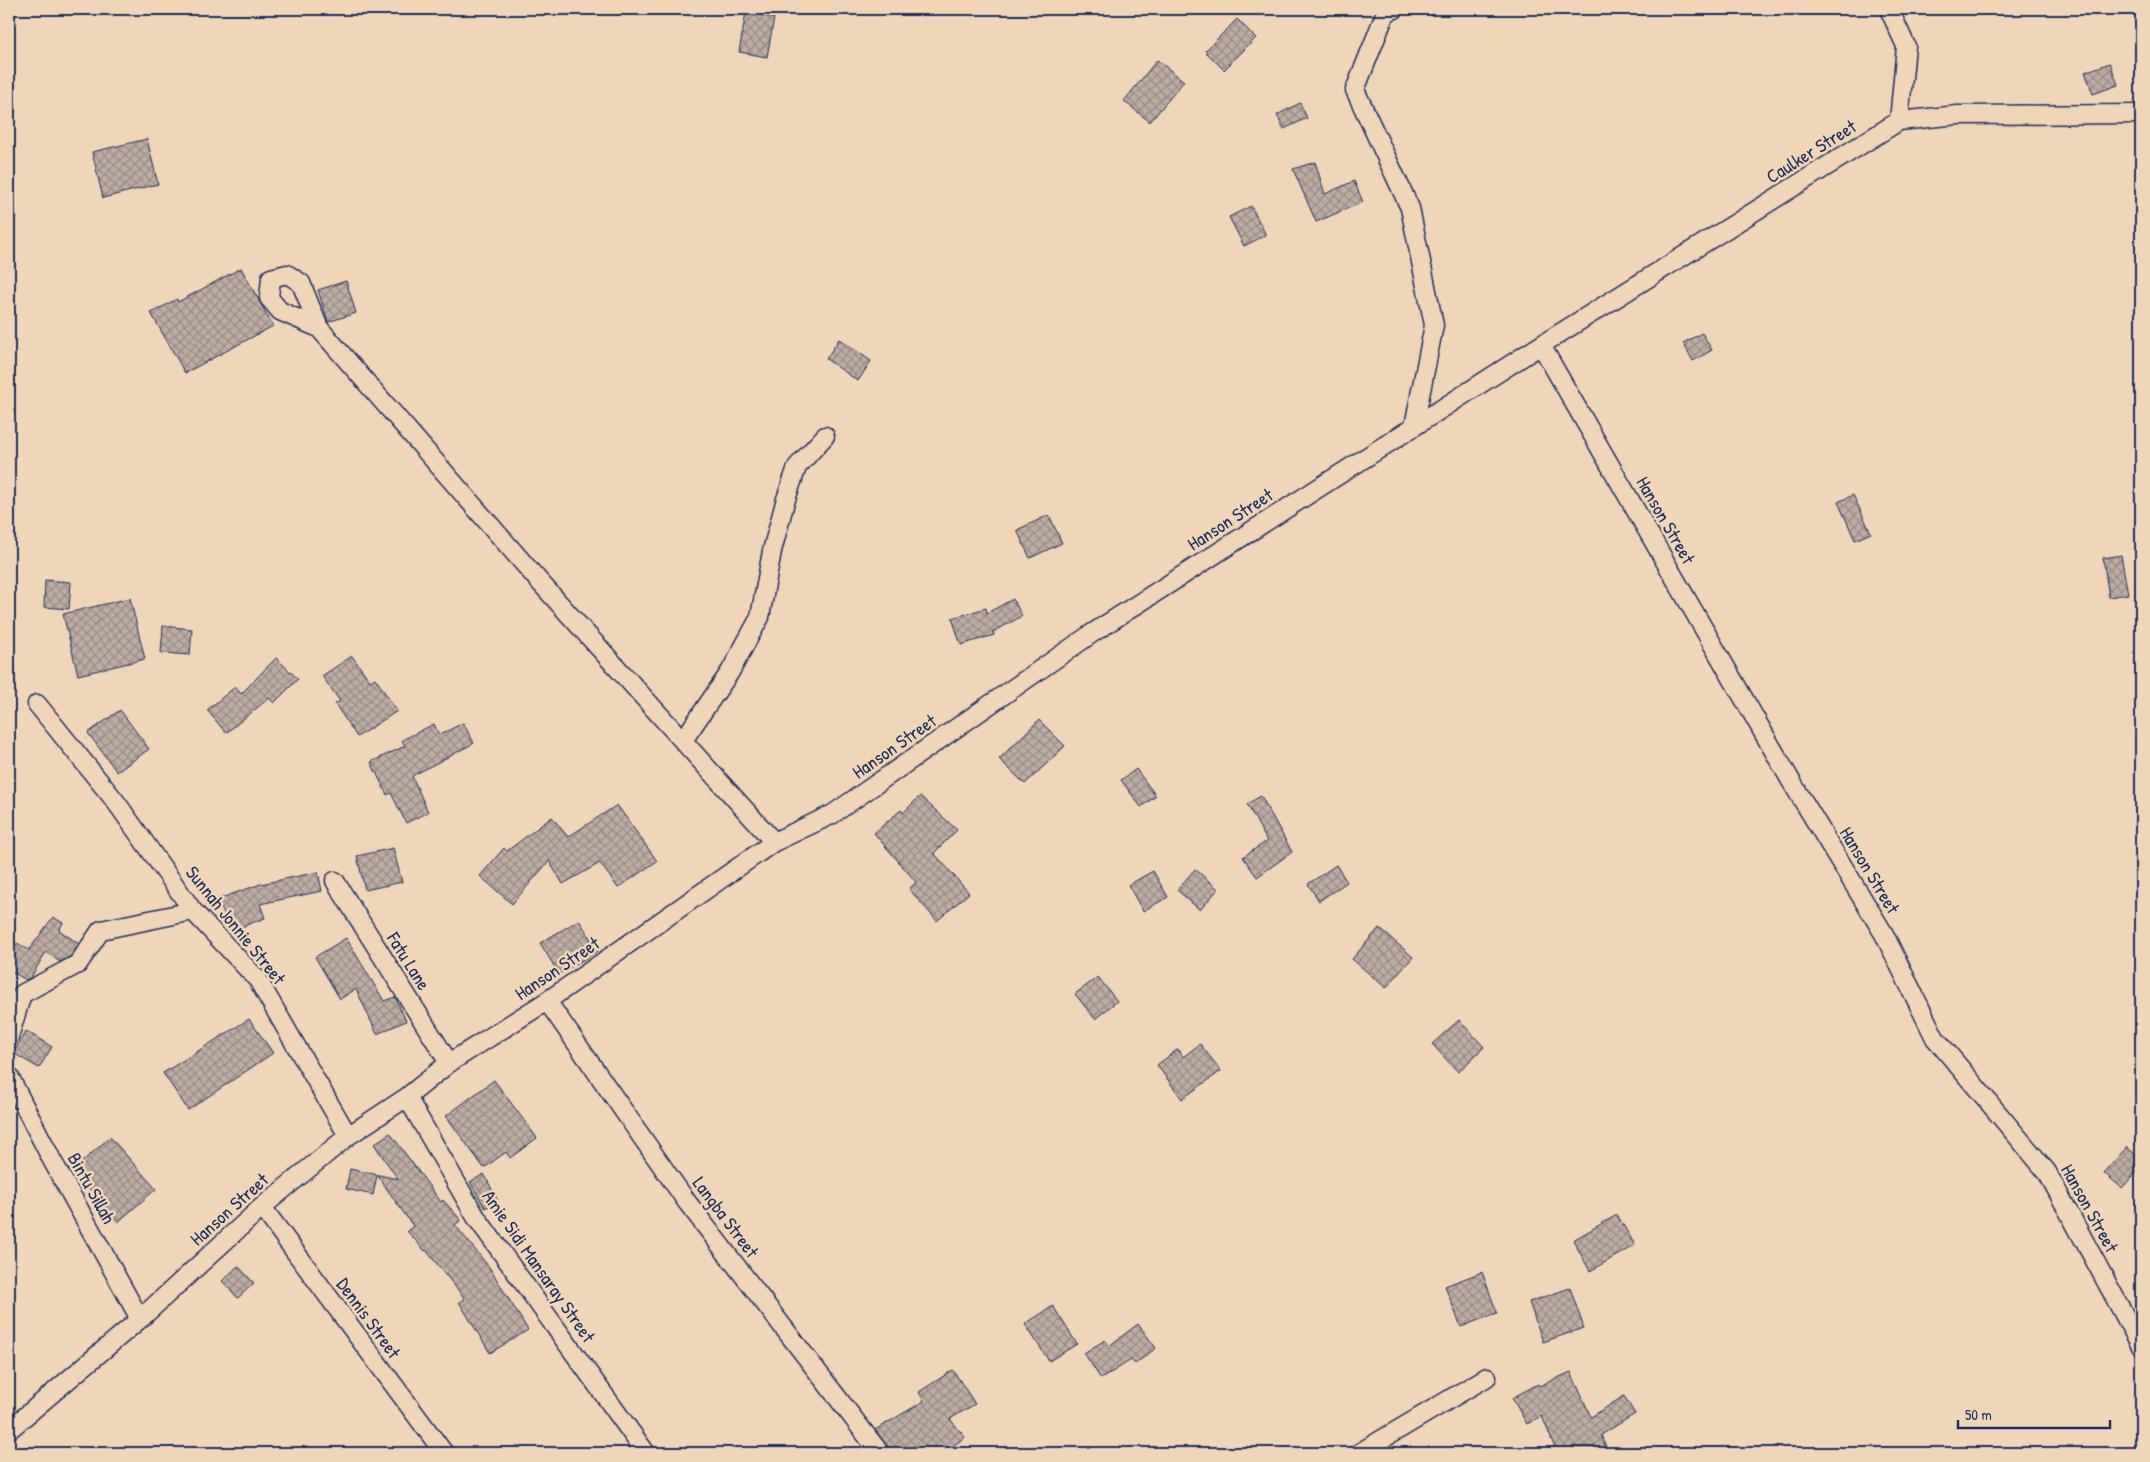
<svg xmlns="http://www.w3.org/2000/svg" width="2150" height="1462" font-family="'Patrick Hand',sans-serif">
<style>
.building{fill:url(#building-cross-hatch);stroke:#1b2f5e}
.lines{fill:none;stroke-linecap:round;stroke-linejoin:round}
.street-casing{stroke:#1b2f5e;stroke-width:21}
.street{stroke:#f1d5b8;stroke-width:18}
.labels{text-anchor:middle;dominant-baseline:central;stroke-width:5;stroke-linejoin:round;paint-order:stroke}
.street-label{font-size:19px;fill:#1b2f5e;stroke:#f1d5b8}
</style>
<defs>
<pattern id="building-cross-hatch" width="8" height="8" patternUnits="userSpaceOnUse" patternTransform="scale(1.25)"><rect width="8" height="8" fill="#bcaca2"/><path d="M0 0l8 8M0 8l8-8" fill="none" stroke="#988c87"/></pattern>
</defs>
<rect width="100%" height="100%" fill="#f1d5b8"/>
<filter id="ink" filterUnits="userSpaceOnUse"><feTurbulence type="fractalNoise" baseFrequency=".02" numOctaves="2"/><feDisplacementMap in="SourceGraphic" scale="10" xChannelSelector="R" yChannelSelector="G"/><feConvolveMatrix kernelMatrix="1 2 1 2 8 2 1 2 1" color-interpolation-filters="sRGB"/></filter>
<g filter="url(#ink)">
<path class="building" d="M746 12 774 18 767 57 739 52Z
M1237 19 1256 38 1224 70 1205 51Z
M1157 60 1184 81 1150 122 1124 101Z
M2110 63 2118 85 2093 94 2085 72Z
M1300 103 1307 118 1284 129 1277 115Z
M147 139 158 184 103 198 92 152Z
M1315 162 1325 194 1354 181 1363 202 1316 222 1293 169Z
M1251 206 1266 235 1244 246 1229 217Z
M241 268 273 326 185 373 151 313 177 299 178 302Z
M346 281 356 313 328 322 318 290Z
M1702 333 1712 350 1693 361 1683 343Z
M839 339 871 361 858 381 826 359Z
M1853 495 1871 533 1855 540 1838 502Z
M1049 515 1062 543 1030 558 1017 530Z
M2121 555 2128 594 2109 597 2103 558Z
M45 580 71 582 69 609 44 607Z
M130 598 145 659 78 675 63 614Z
M1013 599 1022 616 993 632 994 635 961 645 952 618 986 608 987 613Z
M163 626 192 629 190 655 161 653Z
M352 656 370 681 375 678 397 711 357 737 335 704 340 701 322 676Z
M276 658 298 679 274 703 269 698 226 733 207 710 235 687 241 694Z
M120 710 149 749 117 772 88 733Z
M1039 720 1065 746 1025 784 999 759Z
M463 723 474 743 412 776 428 812 406 823 391 793 387 795 371 762 405 746 402 740 434 724 439 735Z
M1136 769 1156 796 1141 807 1121 780Z
M920 796 957 830 934 853 969 893 937 921 909 889 916 882 874 833 901 810 903 813Z
M1261 796 1292 852 1257 877 1243 857 1267 841 1247 804Z
M617 805 657 861 618 888 600 863 563 884 549 861 512 904 480 876 504 848 507 851 552 817 568 837Z
M393 848 402 882 365 890 357 856Z
M1336 865 1347 882 1319 901 1308 884Z
M1195 869 1218 889 1200 910 1177 890Z
M1153 871 1168 897 1143 911 1128 885Z
M318 872 322 891 260 904 265 918 230 931 218 899 261 884Z
M53 917 63 923 59 930 79 944 71 956 60 962 46 952 31 977 26 980 9 970V957L17 943 29 950Z
M579 920 598 951 559 974 540 943Z
M1379 928 1413 957 1386 988 1352 959Z
M346 938 384 1001 395 997 406 1021 377 1034 356 989 340 999 315 957Z
M1098 977 1117 1001 1095 1019 1075 994Z
M249 1019 273 1053 188 1110 163 1073Z
M1459 1020 1484 1047 1458 1072 1432 1044Z
M26 1031 52 1047 39 1068 13 1053Z
M1200 1044 1221 1071 1182 1099 1157 1065 1178 1049 1183 1057Z
M494 1080 537 1138 510 1158 506 1152 484 1168 446 1116Z
M390 1133 441 1202 443 1200 461 1220 455 1225 489 1267 528 1330 490 1353 459 1302 465 1299 426 1250 425 1251 407 1231 413 1226 377 1175 373 1195 346 1189 350 1169 398 1179 374 1144Z
M110 1137 156 1189 118 1222 73 1170Z
M2127 1147 2141 1160V1167L2122 1188 2104 1173Z
M484 1174 498 1201 485 1208 470 1182Z
M1617 1215 1635 1245 1590 1271 1573 1240Z
M238 1266 254 1283 238 1298 222 1281Z
M1482 1272 1497 1313 1461 1327 1445 1286Z
M1570 1288 1584 1328 1543 1342 1529 1302Z
M1053 1306 1077 1344 1049 1361 1025 1324Z
M1138 1324 1156 1348 1135 1364 1131 1360 1101 1379 1084 1353 1105 1340 1109 1346Z
M953 1370 975 1404 950 1419 965 1437 944 1453H890L888 1447 875 1430 924 1401 919 1392Z
M1571 1372 1591 1417 1624 1396 1635 1414 1601 1435 1607 1449 1598 1453H1557L1542 1416 1527 1424 1512 1398 1538 1384 1539 1386Z"/>
<g class="lines">
<g class="street-casing">
<path id="street" d="M1395 9 1386 12 1355 90 1410 208 1434 325 1414 426
M1889 9 1906 46 1899 121
M319 328 280 311 269 298 271 278 287 274 301 283 319 328 538 580 774 842
M1541 345 1791 781 1884 934 1935 1038 2047 1172 2141 1346
M37 704 116 802 193 911 258 980 348 1136
M684 739 730 672 760 617 772 551 785 502 797 467 825 436
M335 881 449 1063
M547 1001 687 1202 880 1453
M9 1037 22 994 78 964 101 930 193 911
M9 1076 53 1162 140 1319
M407 1097 476 1217 646 1453
M262 1207 444 1453
M9 1430 140 1319 262 1207 348 1136 407 1097 449 1063 547 1001 774 842 833 814 1091 634 1541 345 1899 121 1958 115 2141 114
M1359 1453 1487 1377"/>
</g>
<use href="#street" class="street"/>
</g>
</g>
<g class="labels">
<g class="street-label">
<text transform="translate(1811 151) rotate(-32)">Caulker Street</text>
<text transform="translate(1230 519) rotate(-33)">Hanson Street</text>
<text transform="translate(1666 520) rotate(60)">Hanson Street</text>
<text transform="translate(894 746) rotate(-35)">Hanson Street</text>
<text transform="translate(1870 870) rotate(59)">Hanson Street</text>
<text transform="translate(236 925) rotate(51)">Sunnah Jonnie Street</text>
<text transform="translate(409 961) rotate(58)">Fatu Lane</text>
<text transform="translate(557 968) rotate(-34)">Hanson Street</text>
<text transform="translate(92 1188) rotate(61)">Bintu Sillah</text>
<text transform="translate(2090 1208) rotate(61)">Hanson Street</text>
<text transform="translate(229 1209) rotate(-42)">Hanson Street</text>
<text transform="translate(726 1217) rotate(53)">Langba Street</text>
<text transform="translate(539 1266) rotate(55)">Amie Sidi Mansaray Street</text>
<text transform="translate(369 1318) rotate(54)">Dennis Street</text>
</g>
</g>
<rect width="2150" height="1462" fill="none" stroke="#f1d5b8" stroke-width="30"/>
<rect x="15" y="15" width="2120" height="1432" fill="none" stroke="#1b2f5e" stroke-width="2" filter="url(#ink)"/>
<path d="M1958 1420v8h152v-8" fill="none" stroke="#1b2f5e" stroke-width="2.5"/>
<text x="1965" y="1420" font-size="15" fill="#1b2f5e" stroke="#f1d5b8" stroke-width="4" paint-order="stroke">50 m</text>
</svg>
